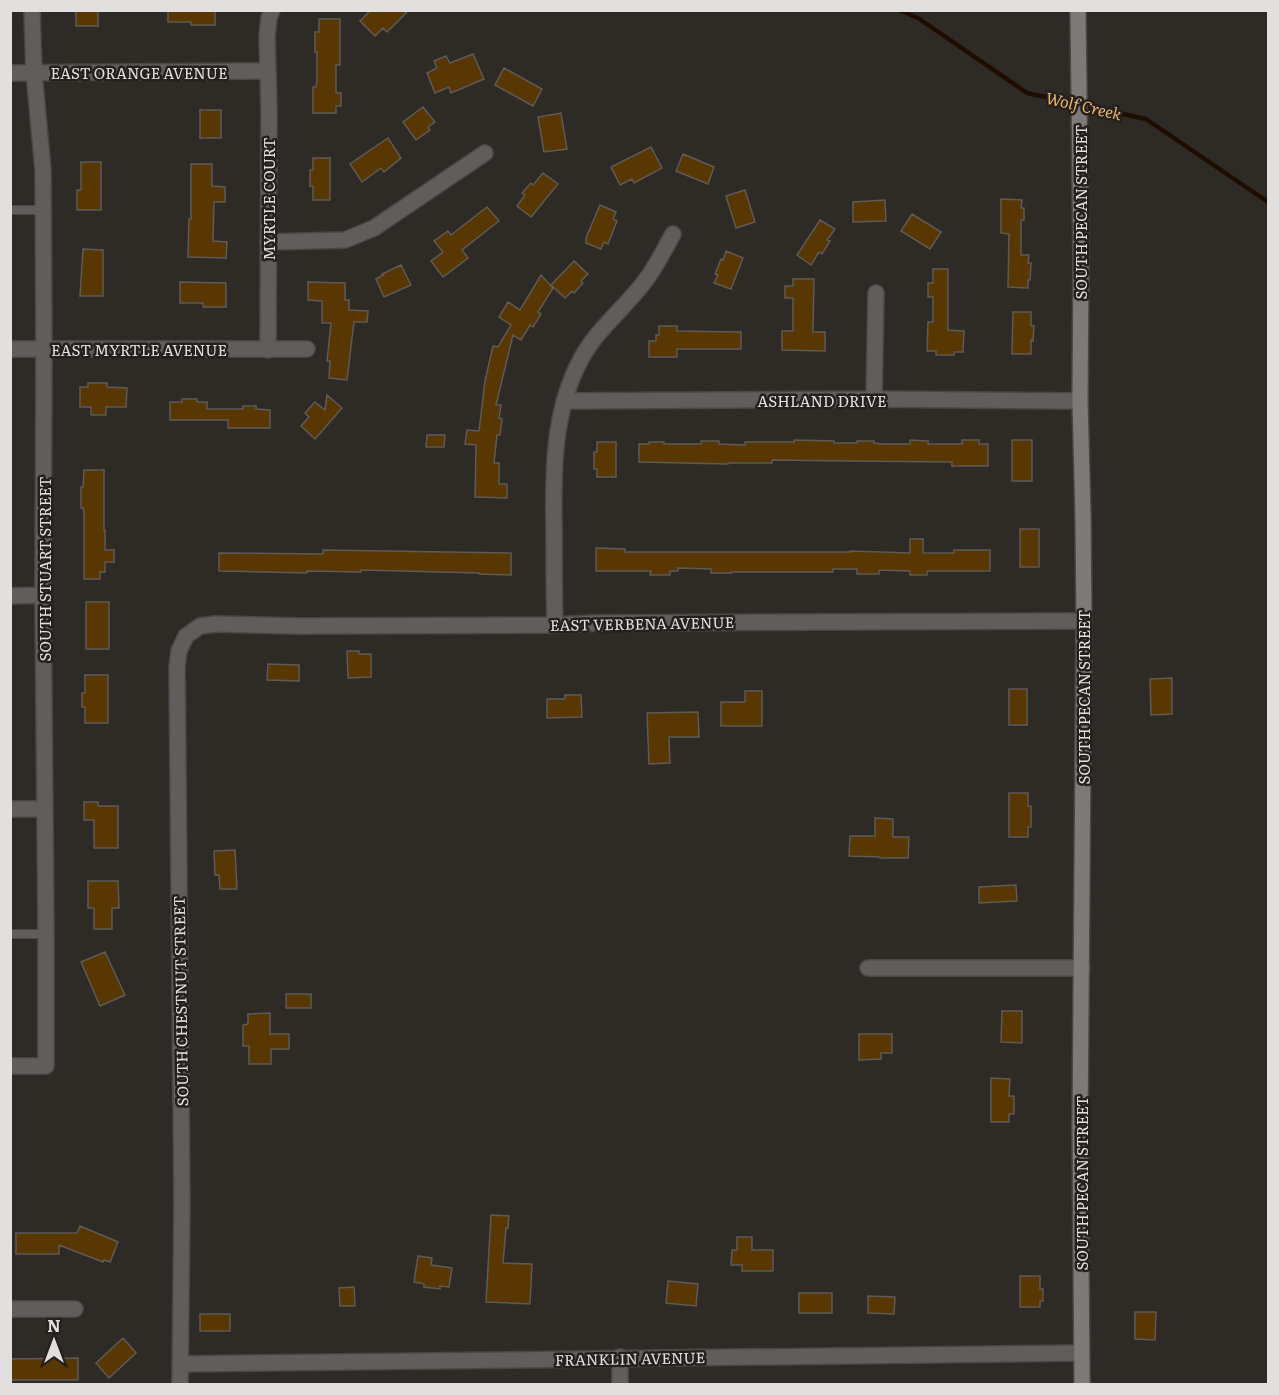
<svg xmlns="http://www.w3.org/2000/svg" width="1279" height="1395" font-family="Literata,serif">
<style>
.lines{fill:none;stroke-linecap:round;stroke-linejoin:round}
.stream{stroke:#1e0d00;stroke-width:4.5}
.building{fill:#593703;stroke:#5e5a56;stroke-width:1.5}
.lane-casing{stroke:#4b4844;stroke-width:10}
.street-casing{stroke:#4b4844;stroke-width:18}
.secondary-casing{stroke:#4b4844;stroke-width:18}
.lane{stroke:#605e5c;stroke-width:8}
.street{stroke:#605e5c;stroke-width:15}
.secondary{stroke:#7d7a77;stroke-width:15}
.labels{text-anchor:middle;dominant-baseline:central;stroke-width:5;stroke-linejoin:round;paint-order:stroke}
.street-label{font-size:15px;fill:#e2e0de;stroke:#24211d}
.water-label{font-size:16px;font-style:italic;fill:#ebb26f;stroke:#24211d}
</style>
<rect width="100%" height="100%" fill="#2e2b27"/>
<g class="lines">
<path class="stream" d="M899 10 918 18 1027 93 1146 119 1268 202"/>
</g>
<path class="building" d="M76 10H98V26H76Z
M168 10H215V25H191V22H168Z
M371 10H409L387 32 383 28 375 36 360 21Z
M319 19H340V65H336V93H341V106H336V113H313V87H316L317 79V52H315V32H319Z
M473 54 484 79 451 93 449 87 435 93 427 73 437 68 434 61 446 56 450 63Z
M504 68 542 89 533 106 495 85Z
M423 107 435 122 428 127 430 130 416 140 403 122Z
M200 110H221V138H200Z
M561 113 567 149 544 152 538 117Z
M388 138 401 158 384 172 381 168 362 182 350 164Z
M651 147 662 168 634 183 632 179 620 185 611 167Z
M683 154 714 167 708 184 676 171Z
M313 158H330V200H313V186H310V170H313Z
M81 162H101V210H77V190H81Z
M191 164H212V186L225 187V202H214L213 241 227 242 226 258 188 257 189 219H191Z
M543 173 558 184 531 217 517 206 525 195 522 193 531 183 533 185Z
M745 190 755 222 736 228 726 196Z
M1001 199 1022 200 1021 208H1024V220H1021V255H1029L1028 263H1031L1030 280H1028V288L1008 287 1009 234 1001 233Z
M885 200 886 221 853 222V202Z
M600 205 616 212 613 219 617 221 608 244 604 242 601 249 586 243V238Z
M487 207 499 221 462 250 468 258 443 277 431 261 443 252 434 241 448 231 451 235Z
M912 214 941 232 930 249 901 231Z
M820 220 835 229 827 240 830 241 822 254 819 252 811 265 797 255Z
M83 249 103 250V296H80Z
M726 251 743 258 731 289 714 283 718 275 715 274 721 259 723 260Z
M574 261 588 274 581 281 583 283 574 293 572 291 565 298 551 285Z
M401 265 411 285 384 297 376 279 383 275 382 274Z
M933 269H948V330L964 331 963 352H954V355H936V351H927L928 322H933V297H928V283H933Z
M541 275 553 288 538 312 541 314 533 327 530 325 521 340 513 335 496 405H501L499 418 502 419 500 435H497L494 463H499V484H507V498L475 497 476 445 465 444 467 430 479 431 485 381 493 346 498 347 511 325 499 317 508 302 520 310Z
M793 279H814L813 332H825V351L782 350V331H793V298H785V286H793Z
M180 282 226 283V307H203V303H180Z
M308 282 345 283V300H349V310L368 311 367 322H354L347 380 329 378 330 361H327L331 323H322V301L308 300Z
M1013 312H1031V326H1034L1033 341 1031 340V354H1012Z
M659 326H677V331L741 332V349H677V357H649V341H656V335H659Z
M88 383H107V387L127 388 126 407H106V415H91V407H80V387H88Z
M327 395 342 408 315 439 301 426 309 417 305 413 315 402 325 410Z
M182 399H197V402H207V409H243V406H256V409L270 410V428H228V420H170V402H182Z
M427 435H445L444 447H426Z
M794 440 834 441V443H857V441H874V443L883 444H910V440L928 441V444H962V440H979V444H988V466H952V462L848 461 772 460V463H728V464L639 462V444H649V442H664V444H701V441H719V444L745 445V442H794Z
M1012 440H1032V481H1012Z
M597 442H616V477H597V469H594V452H597Z
M84 470H104V530H105V550H114V562H105V572H100V579H84V513L83 508H81V487H83Z
M1020 529H1039V567H1020Z
M910 539H923V553H954V550H990V571H927V575H910V571L879 570V574H857V569H833V572H731V573H711V569L678 568V571H670V575H650L651 571H596V548L625 549V552H850V551L910 553Z
M323 550 511 553V575L479 574V573L361 570V572L307 571V573L219 571V553L323 554Z
M86 602H109V649H86Z
M347 651H359V654H371V677L348 678Z
M268 664 299 665V681L267 680Z
M85 675H108V723H85V707H82V693H85Z
M1172 678V714L1151 715 1150 679Z
M1009 689H1027V725H1009Z
M745 691H762V726H721V702H745Z
M565 695H581L582 717 547 718V699H565Z
M698 712 699 737H669L670 763 649 764 647 713Z
M1009 793H1028V806H1031V827H1028V837H1009Z
M84 802H98V806H118V848H94V820H84Z
M875 818 893 819V837H909L908 858H880V857L849 856 850 836H875Z
M235 850 237 889H220L219 875H215L214 851Z
M88 881H118L119 908H112V929H94V908H88Z
M1016 885 1017 901 979 903V887Z
M105 952 125 995 100 1006 81 962Z
M286 994H311V1008H286Z
M1002 1011H1022V1043L1001 1042Z
M270 1013V1034H289V1049H271V1064H249V1046H243V1025L248 1024V1014Z
M859 1034H892V1053H881V1059L859 1060Z
M991 1078 1010 1079 1009 1096H1014V1114H1009V1122H991Z
M491 1215 509 1216 508 1228H506L503 1263 532 1264 530 1304 486 1302Z
M80 1226 118 1242 110 1262 104 1260 103 1262 59 1245V1254H16V1233H77Z
M737 1237H752V1250H773V1271H742V1265H731L732 1250H737Z
M418 1256 432 1258 431 1265 452 1268 449 1287 440 1286V1289L424 1287V1284L414 1282Z
M1020 1276H1040V1289H1043V1301H1040V1307H1020Z
M668 1281 698 1284 696 1306 666 1303Z
M354 1287 355 1306H340L339 1288Z
M799 1293H832V1313H799Z
M868 1296 895 1297 894 1314 868 1313Z
M1135 1312H1156L1155 1340 1135 1339Z
M200 1314H230V1331H200Z
M123 1338 136 1353 109 1378 96 1363Z
M78 1358V1380H10V1359Z"/>
<g class="lines">
<g class="lane-casing">
<path id="lane" d="M10 210H42
M10 934H46"/>
</g>
<g class="street-casing">
<path id="street" d="M10 73 268 71
M268 242 345 240 374 228 485 153
M10 349H307
M268 350 269 111 267 36 269 18 272 10
M874 399 876 293
M564 401 874 399 1080 401
M10 596 43 595
M555 625C554 593 554 561 554 528 553 470 553 411 581 359 597 329 625 308 645 281 656 267 664 250 673 234
M10 809H45
M868 968H1082
M10 1066H46V934L43 595 44 349 43 170 34 73 32 10
M10 1309H75
M180 1364 1081 1353
M180 1384 182 1203 177 667 179 651 186 636 200 626 216 624 299 626 555 625 595 623 1084 621
M620 1384V1357"/>
</g>
<g class="secondary-casing">
<path id="secondary" d="M1078 10 1081 261 1080 401 1083 515 1084 621 1080 1128 1082 1384"/>
</g>
<use href="#lane" class="lane"/>
<use href="#street" class="street"/>
<use href="#secondary" class="secondary"/>
</g>
<g class="labels">
<g class="street-label">
<text x="139" y="72">EAST ORANGE AVENUE</text>
<text transform="translate(268 199) rotate(-90)">MYRTLE COURT</text>
<text transform="translate(1080 212) rotate(-90)">SOUTH PECAN STREET</text>
<text x="139" y="349">EAST MYRTLE AVENUE</text>
<text x="822" y="400">ASHLAND DRIVE</text>
<text transform="translate(44 569) rotate(-90)">SOUTH STUART STREET</text>
<text transform="translate(642 623) rotate(-1)">EAST VERBENA AVENUE</text>
<text transform="translate(1083 697) rotate(-90)">SOUTH PECAN STREET</text>
<text transform="translate(180 1001) rotate(-91)">SOUTH CHESTNUT STREET</text>
<text transform="translate(1081 1183) rotate(-90)">SOUTH PECAN STREET</text>
<text transform="translate(630 1358) rotate(-1)">FRANKLIN AVENUE</text>
</g>
<g class="water-label">
<text transform="translate(1084 105) rotate(13)">Wolf Creek</text>
</g>
</g>
<rect width="1279" height="1395" fill="none" stroke="#e2e0de" stroke-width="24"/>
<g transform="translate(54 1341)" stroke="#24211d" stroke-width="4.5" paint-order="stroke">
<path d="M0-4.5L10 22L0 15L-10 22Z" fill="#e2e0de"/>
<text y="-9" font-size="16" font-weight="bold" text-anchor="middle" fill="#e2e0de">N</text>
</g>
</svg>
